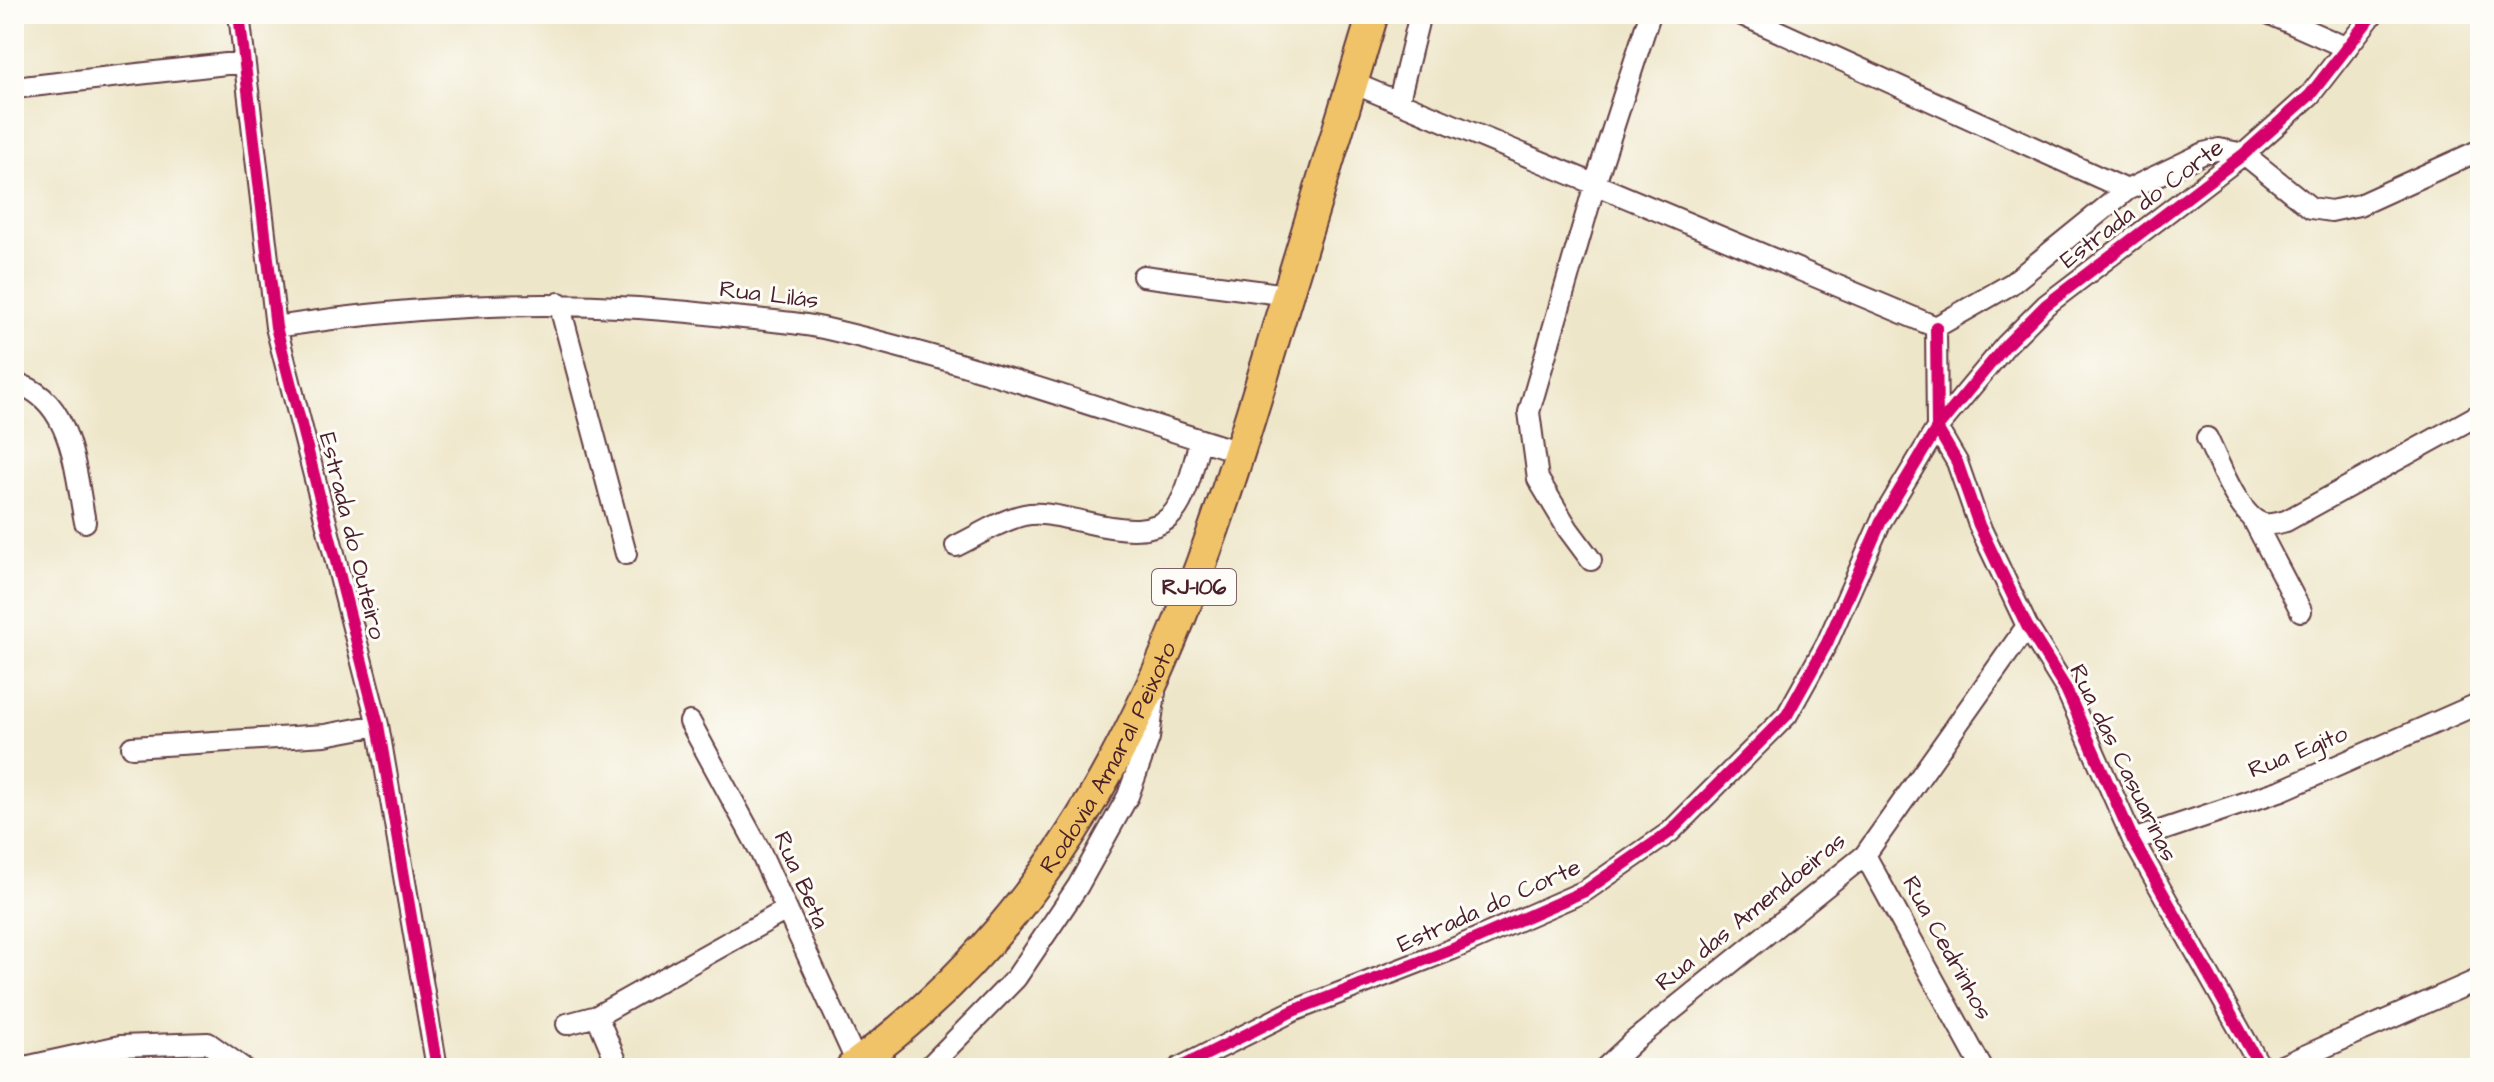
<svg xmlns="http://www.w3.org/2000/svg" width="2494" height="1082" font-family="'Architects Daughter',sans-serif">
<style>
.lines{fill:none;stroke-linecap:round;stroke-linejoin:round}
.minor-casing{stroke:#633d43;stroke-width:24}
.highway-casing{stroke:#633d43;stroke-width:34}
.minor{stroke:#fff;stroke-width:20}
.highway{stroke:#f0c369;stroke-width:30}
.cycleway-casing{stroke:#fdfcf7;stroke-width:17}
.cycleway{stroke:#d6006c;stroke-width:12}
.labels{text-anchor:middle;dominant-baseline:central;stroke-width:6;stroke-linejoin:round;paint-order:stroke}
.shield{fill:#fdfcf7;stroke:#806168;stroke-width:2}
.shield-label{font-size:22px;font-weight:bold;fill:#4a1f2b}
.street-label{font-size:24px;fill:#4a1f2b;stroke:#fdfcf7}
</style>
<rect width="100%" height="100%" fill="#fdfcf7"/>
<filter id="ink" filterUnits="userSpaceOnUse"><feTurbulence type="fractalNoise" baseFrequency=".0125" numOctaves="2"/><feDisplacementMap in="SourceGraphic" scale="16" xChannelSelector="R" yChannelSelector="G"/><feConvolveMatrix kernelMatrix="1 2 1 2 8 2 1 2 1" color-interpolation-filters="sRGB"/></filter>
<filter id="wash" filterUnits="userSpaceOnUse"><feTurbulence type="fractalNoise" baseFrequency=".006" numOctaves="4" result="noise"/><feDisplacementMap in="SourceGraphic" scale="32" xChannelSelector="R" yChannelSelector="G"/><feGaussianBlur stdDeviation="1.8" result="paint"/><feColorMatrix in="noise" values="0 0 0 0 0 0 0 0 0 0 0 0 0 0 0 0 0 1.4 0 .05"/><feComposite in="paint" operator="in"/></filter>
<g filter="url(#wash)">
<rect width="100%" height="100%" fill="#eee6c9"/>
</g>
<g filter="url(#ink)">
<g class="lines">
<g class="minor-casing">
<path id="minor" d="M239 14 276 327 378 725 437 1068
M1740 14 2127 190
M2270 14 2347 48
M1353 83 1936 327 2011 284 2127 190 2204 153 2219 149 2244 154 2311 208 2331 211 2359 205 2480 150
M14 88 244 62
M1399 100 1420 14
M1143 276 1287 295
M559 303 626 554
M276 327C432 303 576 297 733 317 763 320 794 322 823 328 964 360 1102 410 1240 452
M14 383C73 397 75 473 85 522
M2207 438C2218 460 2238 515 2261 523 2269 526 2278 523 2286 521L2480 414
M2253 519 2301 611
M956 546C977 536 1001 520 1024 515 1044 511 1065 518 1085 522 1174 543 1181 517 1200 440
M1591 560 1568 529 1538 479 1529 412 1595 184 1650 14
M690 722 759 849 857 1063
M132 747 325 735 378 725
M2133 840 2282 790 2480 703
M1865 855 1982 1068
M597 1016 619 1068
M567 1024 597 1016 786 910
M20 1068 120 1046 208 1043 243 1068
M928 1068 1016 978 1078 886 1128 796 1149 738 1155 692
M1179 1068 1293 1011 1453 949 1585 891 1670 832 1787 715 1827 643 1881 521 1937 428 1936 327
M1605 1068 1635 1040 1865 855 2027 626
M2261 1068 2133 840 2066 689 2027 626 1979 525 1957 462 1937 428 2006 345 2046 305 2244 154 2310 95 2373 14
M2277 1068 2480 979"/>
</g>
<g class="highway-casing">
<g id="highway">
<path id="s1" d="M851 1068C1104 883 1193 612 1278 326 1309 221 1342 118 1373 14"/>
</g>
</g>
<use href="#minor" class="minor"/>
<use href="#highway" class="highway"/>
<g class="cycleway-casing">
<path id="cycleway" d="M239 14 276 327 378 725 437 1068
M1179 1068 1293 1011 1453 949 1585 891 1670 832 1787 715 1827 643 1881 521 1937 428 1936 327
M2261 1068 2133 840 2066 689 2027 626 1979 525 1957 462 1937 428 2006 345 2046 305 2244 154 2310 95 2373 14"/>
</g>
<use href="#cycleway" class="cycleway"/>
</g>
</g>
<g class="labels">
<rect class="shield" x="1152" y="569" width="84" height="36" rx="6"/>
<g class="shield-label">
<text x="1194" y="587">RJ-106</text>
</g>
<g class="street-label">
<text transform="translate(2142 204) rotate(-37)">Estrada do Corte</text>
<text transform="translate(769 295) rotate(7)">Rua Lilás</text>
<text transform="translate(352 536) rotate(76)">Estrada do Outeiro</text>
<text transform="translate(2298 752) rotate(-22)">Rua Egito</text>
<text stroke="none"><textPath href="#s1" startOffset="408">Rodovia Amaral Peixoto</textPath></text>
<text transform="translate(2123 763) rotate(64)">Rua das Casuarinas</text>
<text transform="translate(801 880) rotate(66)">Rua Beta</text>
<text transform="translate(1489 906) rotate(-24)">Estrada do Corte</text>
<text transform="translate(1751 912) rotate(-39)">Rua das Amendoeiras</text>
<text transform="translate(1947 948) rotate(61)">Rua Cedrinhos</text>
</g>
</g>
<rect width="2494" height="1082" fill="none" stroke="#fdfcf7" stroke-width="48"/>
</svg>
